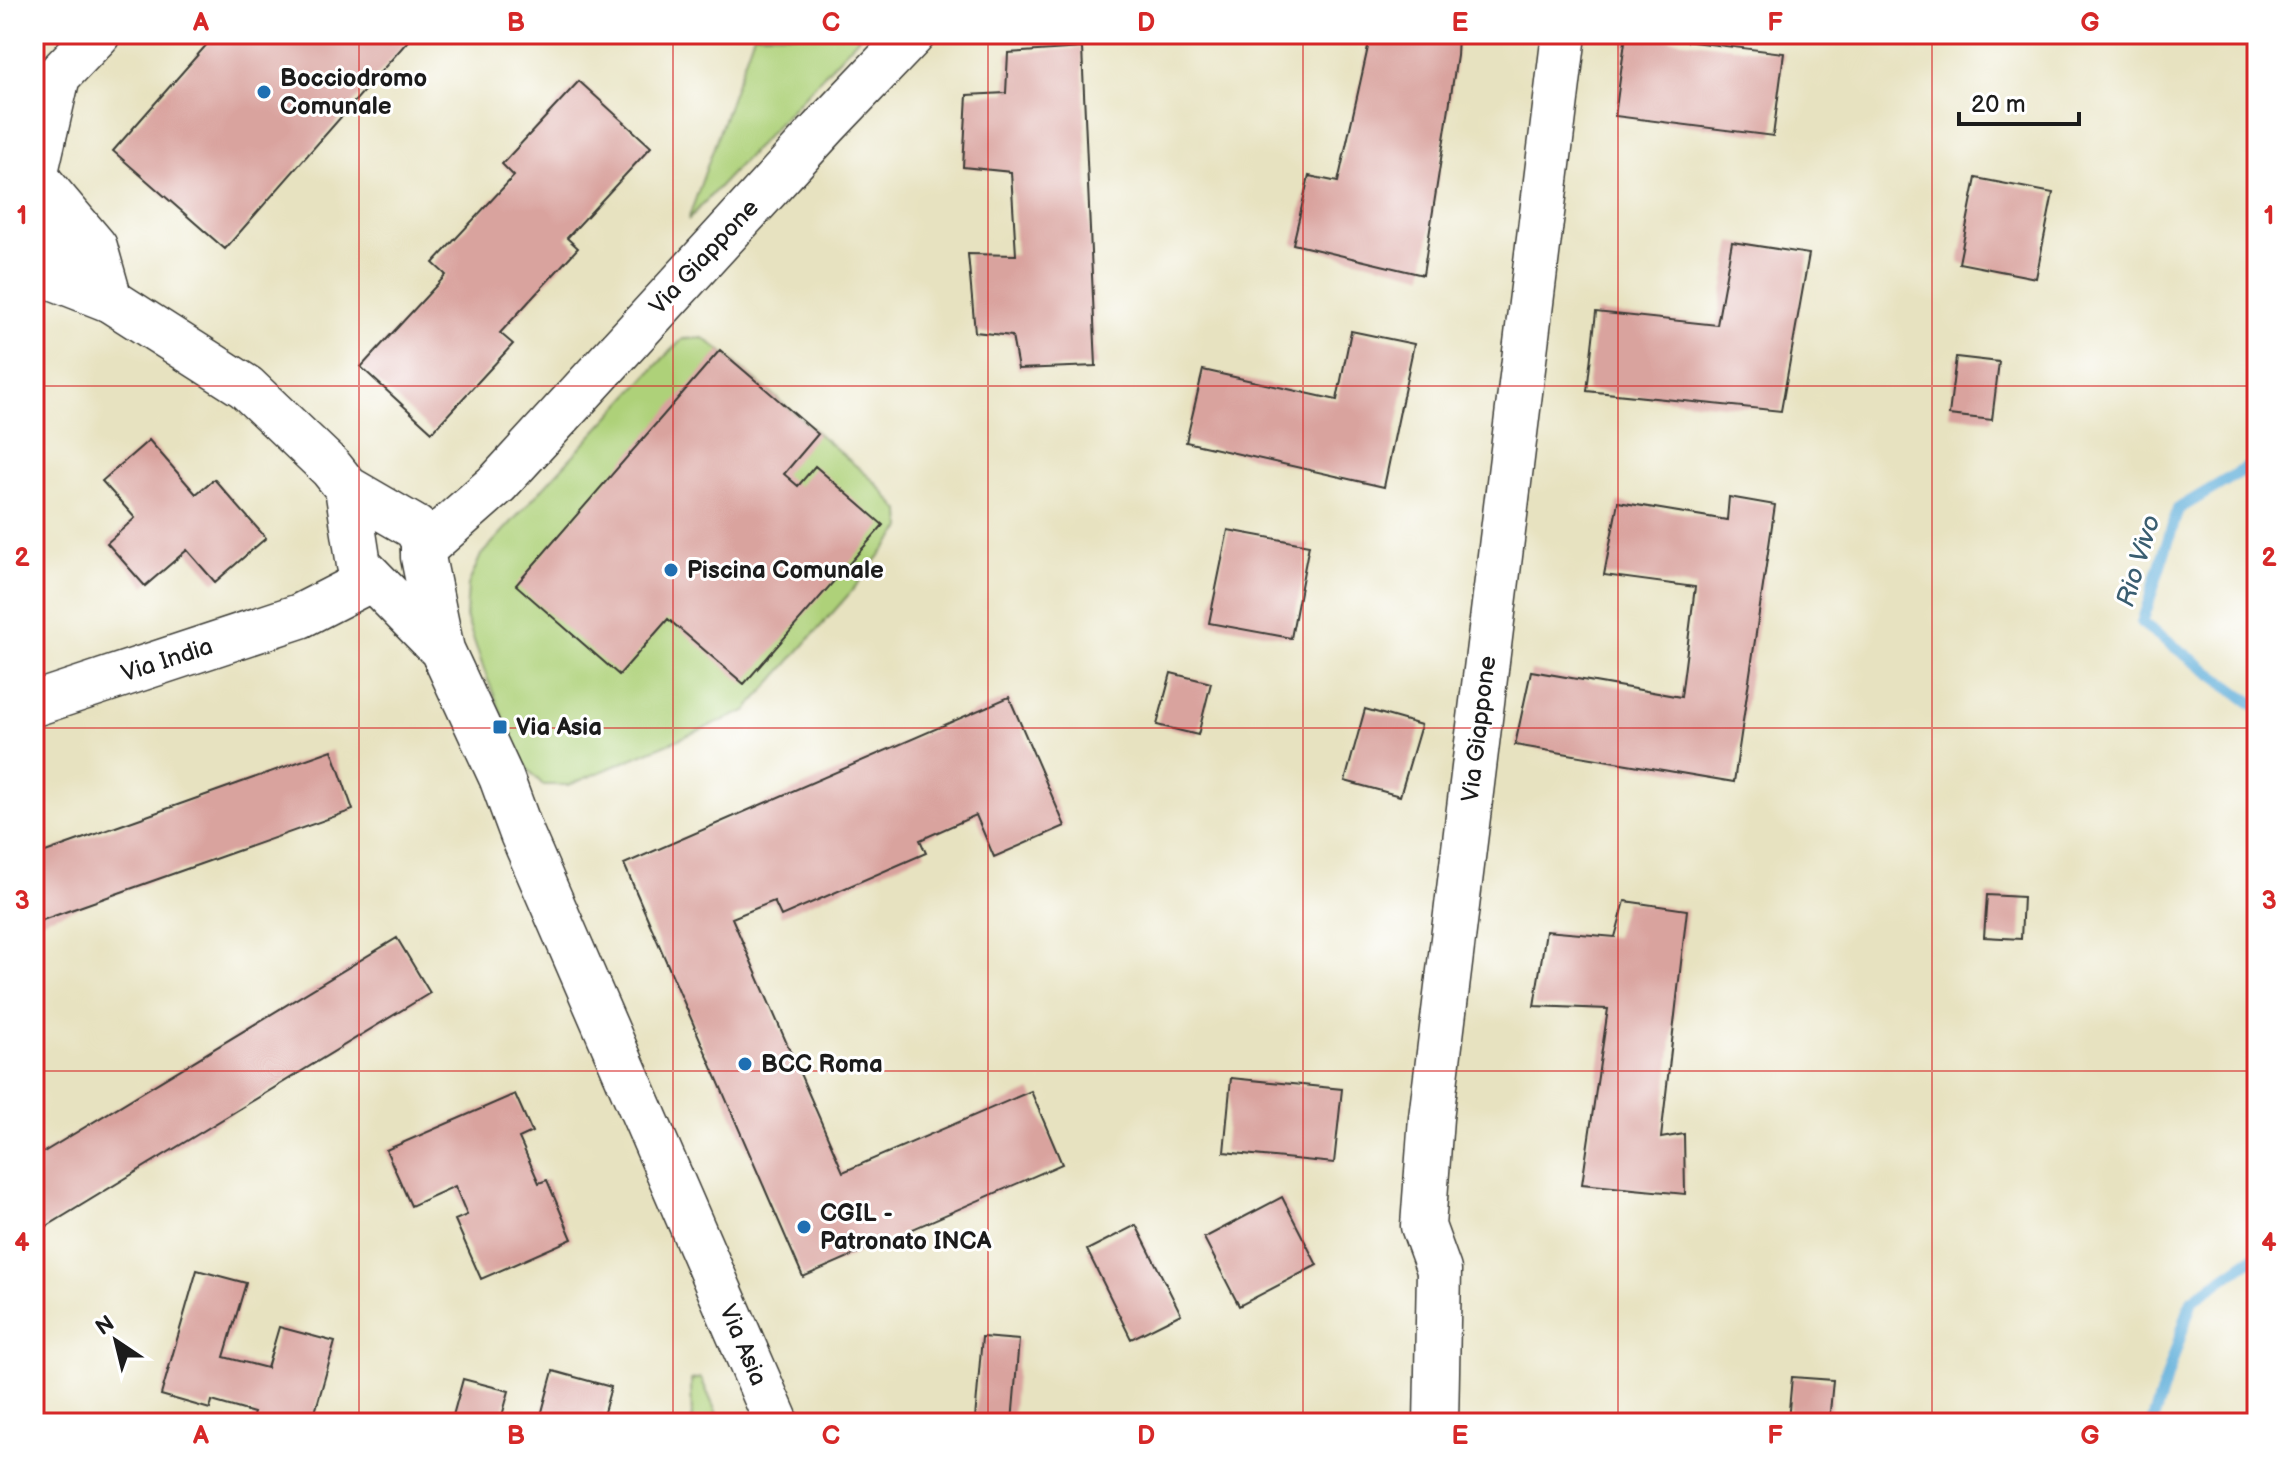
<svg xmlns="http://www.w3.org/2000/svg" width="2291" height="1457" font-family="'Balsamiq Sans',sans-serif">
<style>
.green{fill:#aed179;stroke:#65764a;stroke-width:2}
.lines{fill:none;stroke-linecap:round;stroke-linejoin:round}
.stream{stroke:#5faed9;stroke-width:12}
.building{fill:#d9a39e}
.minor-casing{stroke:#3a3a35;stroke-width:47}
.tertiary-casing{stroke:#3a3a35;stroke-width:47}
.minor{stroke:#fff;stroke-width:44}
.tertiary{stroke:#fff;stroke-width:44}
.grid{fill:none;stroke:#d62828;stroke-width:2;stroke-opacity:0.55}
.poi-dot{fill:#1f6fb2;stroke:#fff;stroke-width:3}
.labels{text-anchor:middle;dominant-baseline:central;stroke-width:6;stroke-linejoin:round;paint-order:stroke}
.poi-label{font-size:24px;font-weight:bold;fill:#1c1c1c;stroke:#fff;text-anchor:start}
.street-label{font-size:24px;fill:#1c1c1c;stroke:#fff}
.water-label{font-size:26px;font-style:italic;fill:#3a5e71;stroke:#fff}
.neatline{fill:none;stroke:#d62828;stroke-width:3}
.grid-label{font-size:26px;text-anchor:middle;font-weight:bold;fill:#d62828}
</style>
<rect width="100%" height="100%" fill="#fff"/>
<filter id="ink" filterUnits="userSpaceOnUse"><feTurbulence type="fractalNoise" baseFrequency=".0125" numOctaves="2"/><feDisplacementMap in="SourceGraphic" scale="16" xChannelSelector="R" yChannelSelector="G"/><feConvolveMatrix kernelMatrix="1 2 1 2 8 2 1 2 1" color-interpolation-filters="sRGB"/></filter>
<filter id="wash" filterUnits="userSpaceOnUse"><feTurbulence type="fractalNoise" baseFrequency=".006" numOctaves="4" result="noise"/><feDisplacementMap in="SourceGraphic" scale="32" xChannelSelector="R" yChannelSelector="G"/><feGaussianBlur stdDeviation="1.8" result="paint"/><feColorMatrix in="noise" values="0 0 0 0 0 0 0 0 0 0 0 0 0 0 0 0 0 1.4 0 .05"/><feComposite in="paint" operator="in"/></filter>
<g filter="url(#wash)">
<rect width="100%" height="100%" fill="#e7e2c0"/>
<path class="green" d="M754 34H862L688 220Z
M703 338 720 350 875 482 901 512 902 528 850 593 746 711 569 785H543L521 762 484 670 466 617 468 585 481 555 669 352 683 339Z
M701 1378 721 1423H692L691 1380Z"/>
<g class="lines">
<path class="stream" d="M2257 462 2178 509 2142 623 2257 707
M2152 1423 2192 1300 2257 1255"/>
</g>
<g id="blocks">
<path class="building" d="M216 34H414L225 249 113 151Z
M1371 34H1458L1457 56 1423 275 1293 244 1309 176 1338 182Z
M1626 34 1784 53 1773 136 1615 116Z
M1082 48 1096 366 1018 369 1012 336 975 332 968 254 1016 255 1011 172 963 167 967 95 1006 93 1008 53Z
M579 81 651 147 567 238 578 248 500 333 513 344 432 432 361 367 446 275 433 263 514 176 502 164Z
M1976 178 2053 193 2036 278 1959 263Z
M1732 242 1809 254 1781 411 1587 391 1596 312 1717 325Z
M1351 331 1414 344 1384 487 1186 442 1203 370 1337 400Z
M720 350 818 434 784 474 798 486 815 466 883 525 744 684 668 619 619 675 516 585Z
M1956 357 1999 362 1992 420 1949 415Z
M149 440 196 494 214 479 266 538 215 582 187 550 145 586 107 543 135 518 102 481Z
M1729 497 1775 505 1734 782 1515 745 1531 671 1681 697 1695 587 1604 575 1618 502 1727 520Z
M1228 530 1309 545 1291 638 1209 623Z
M1171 673 1211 683 1198 735 1157 725Z
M1009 697 1065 826 994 857 976 815 920 840 926 853 781 916 774 901 732 918 843 1172 1031 1091 1062 1164 803 1277 624 864Z
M1365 709 1421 725 1400 796 1345 781Z
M332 750 353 810 34 923V856Z
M1987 895 2023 897 2021 939 1984 937Z
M1625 901 1687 910 1661 1138 1684 1134 1685 1194 1582 1184 1608 1009 1534 1006 1546 931 1615 937Z
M397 938 430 993 34 1234V1158Z
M1231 1078 1342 1089 1334 1163 1224 1152Z
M515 1094 532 1132 519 1138 539 1183 547 1180 572 1239 481 1279 455 1220 467 1215 455 1186 411 1206 386 1150Z
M1282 1197 1317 1265 1239 1306 1204 1238Z
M1136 1225 1181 1314 1131 1339 1087 1250Z
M197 1270 246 1283 224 1357 267 1368 279 1327 335 1342 312 1423H267L252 1419 254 1413 212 1401 210 1409 161 1395Z
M982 1337 1019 1340 1012 1422 975 1419Z
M553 1371 611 1387 601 1423H539Z
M1792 1377 1833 1380 1829 1423 1788 1421Z
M463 1379 509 1391 500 1423H451Z"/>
</g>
</g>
<g filter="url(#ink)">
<use href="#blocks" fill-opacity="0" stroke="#3a3a35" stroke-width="2"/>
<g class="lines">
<g class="minor-casing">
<path id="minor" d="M58 76 35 176 95 247 110 300
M34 91 58 76 98 34
M423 549 498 483 826 125 913 34
M34 704 300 616 372 579
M1436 1423 1439 1270 1423 1226 1431 1118 1564 34"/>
</g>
<g class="tertiary-casing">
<path id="tertiary" d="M34 222 97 287
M34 270 110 300 246 387 331 468 347 488 416 528 423 541V557L442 650 501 777 522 834 777 1423
M347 488 359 565 442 650"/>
</g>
<use href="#minor" class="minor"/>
<use href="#tertiary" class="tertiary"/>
</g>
</g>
<path class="grid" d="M359 34V1423M673 34V1423M988 34V1423M1303 34V1423M1618 34V1423M1932 34V1423M34 386H2257M34 728H2257M34 1071H2257"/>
<g class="poi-dot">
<circle cx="264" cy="92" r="8"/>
<circle cx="671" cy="570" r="8"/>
<rect x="492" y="719" width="16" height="16" rx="4"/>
<circle cx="745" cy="1064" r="8"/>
<circle cx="804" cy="1227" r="8"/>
</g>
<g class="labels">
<g class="poi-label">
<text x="280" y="78">Bocciodromo<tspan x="280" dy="28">Comunale</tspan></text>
<text x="687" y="570">Piscina Comunale</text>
<text x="516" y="727">Via Asia</text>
<text x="761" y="1064">BCC Roma</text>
<text x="820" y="1213">CGIL -<tspan x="820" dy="28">Patronato INCA</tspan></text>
</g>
<g class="street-label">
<text transform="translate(704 257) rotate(-47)">Via Giappone</text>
<text transform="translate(167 660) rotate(-18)">Via India</text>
<text transform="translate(1479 729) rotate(-83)">Via Giappone</text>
<text transform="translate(743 1345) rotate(67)">Via Asia</text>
</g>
<g class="water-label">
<text transform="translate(2139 561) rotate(-73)">Rio Vivo</text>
</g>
</g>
<rect width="2291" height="1457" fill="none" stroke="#fff" stroke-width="88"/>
<g transform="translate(116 1341) rotate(325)" stroke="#ffffff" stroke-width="6" paint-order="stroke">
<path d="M0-6L14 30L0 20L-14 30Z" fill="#1c1c1c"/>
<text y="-12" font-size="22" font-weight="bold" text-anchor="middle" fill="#1c1c1c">N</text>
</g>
<path d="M1959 112v12h120v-12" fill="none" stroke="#1c1c1c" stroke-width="4"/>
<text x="1971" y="112" font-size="24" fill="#1c1c1c" stroke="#ffffff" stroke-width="6" paint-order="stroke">20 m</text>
<rect x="44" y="44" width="2203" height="1369" class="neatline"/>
<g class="grid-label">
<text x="201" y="31">A</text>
<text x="516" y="31">B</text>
<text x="831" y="31">C</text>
<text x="1146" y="31">D</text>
<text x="1460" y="31">E</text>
<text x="1775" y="31">F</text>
<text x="2090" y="31">G</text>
<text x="22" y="224">1</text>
<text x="2269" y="224">1</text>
<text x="22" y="566">2</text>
<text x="2269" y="566">2</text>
<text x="22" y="909">3</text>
<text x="2269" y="909">3</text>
<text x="22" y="1251">4</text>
<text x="2269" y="1251">4</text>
<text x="201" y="1444">A</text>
<text x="516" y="1444">B</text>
<text x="831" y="1444">C</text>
<text x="1146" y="1444">D</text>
<text x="1460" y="1444">E</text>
<text x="1775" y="1444">F</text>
<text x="2090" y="1444">G</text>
</g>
</svg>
